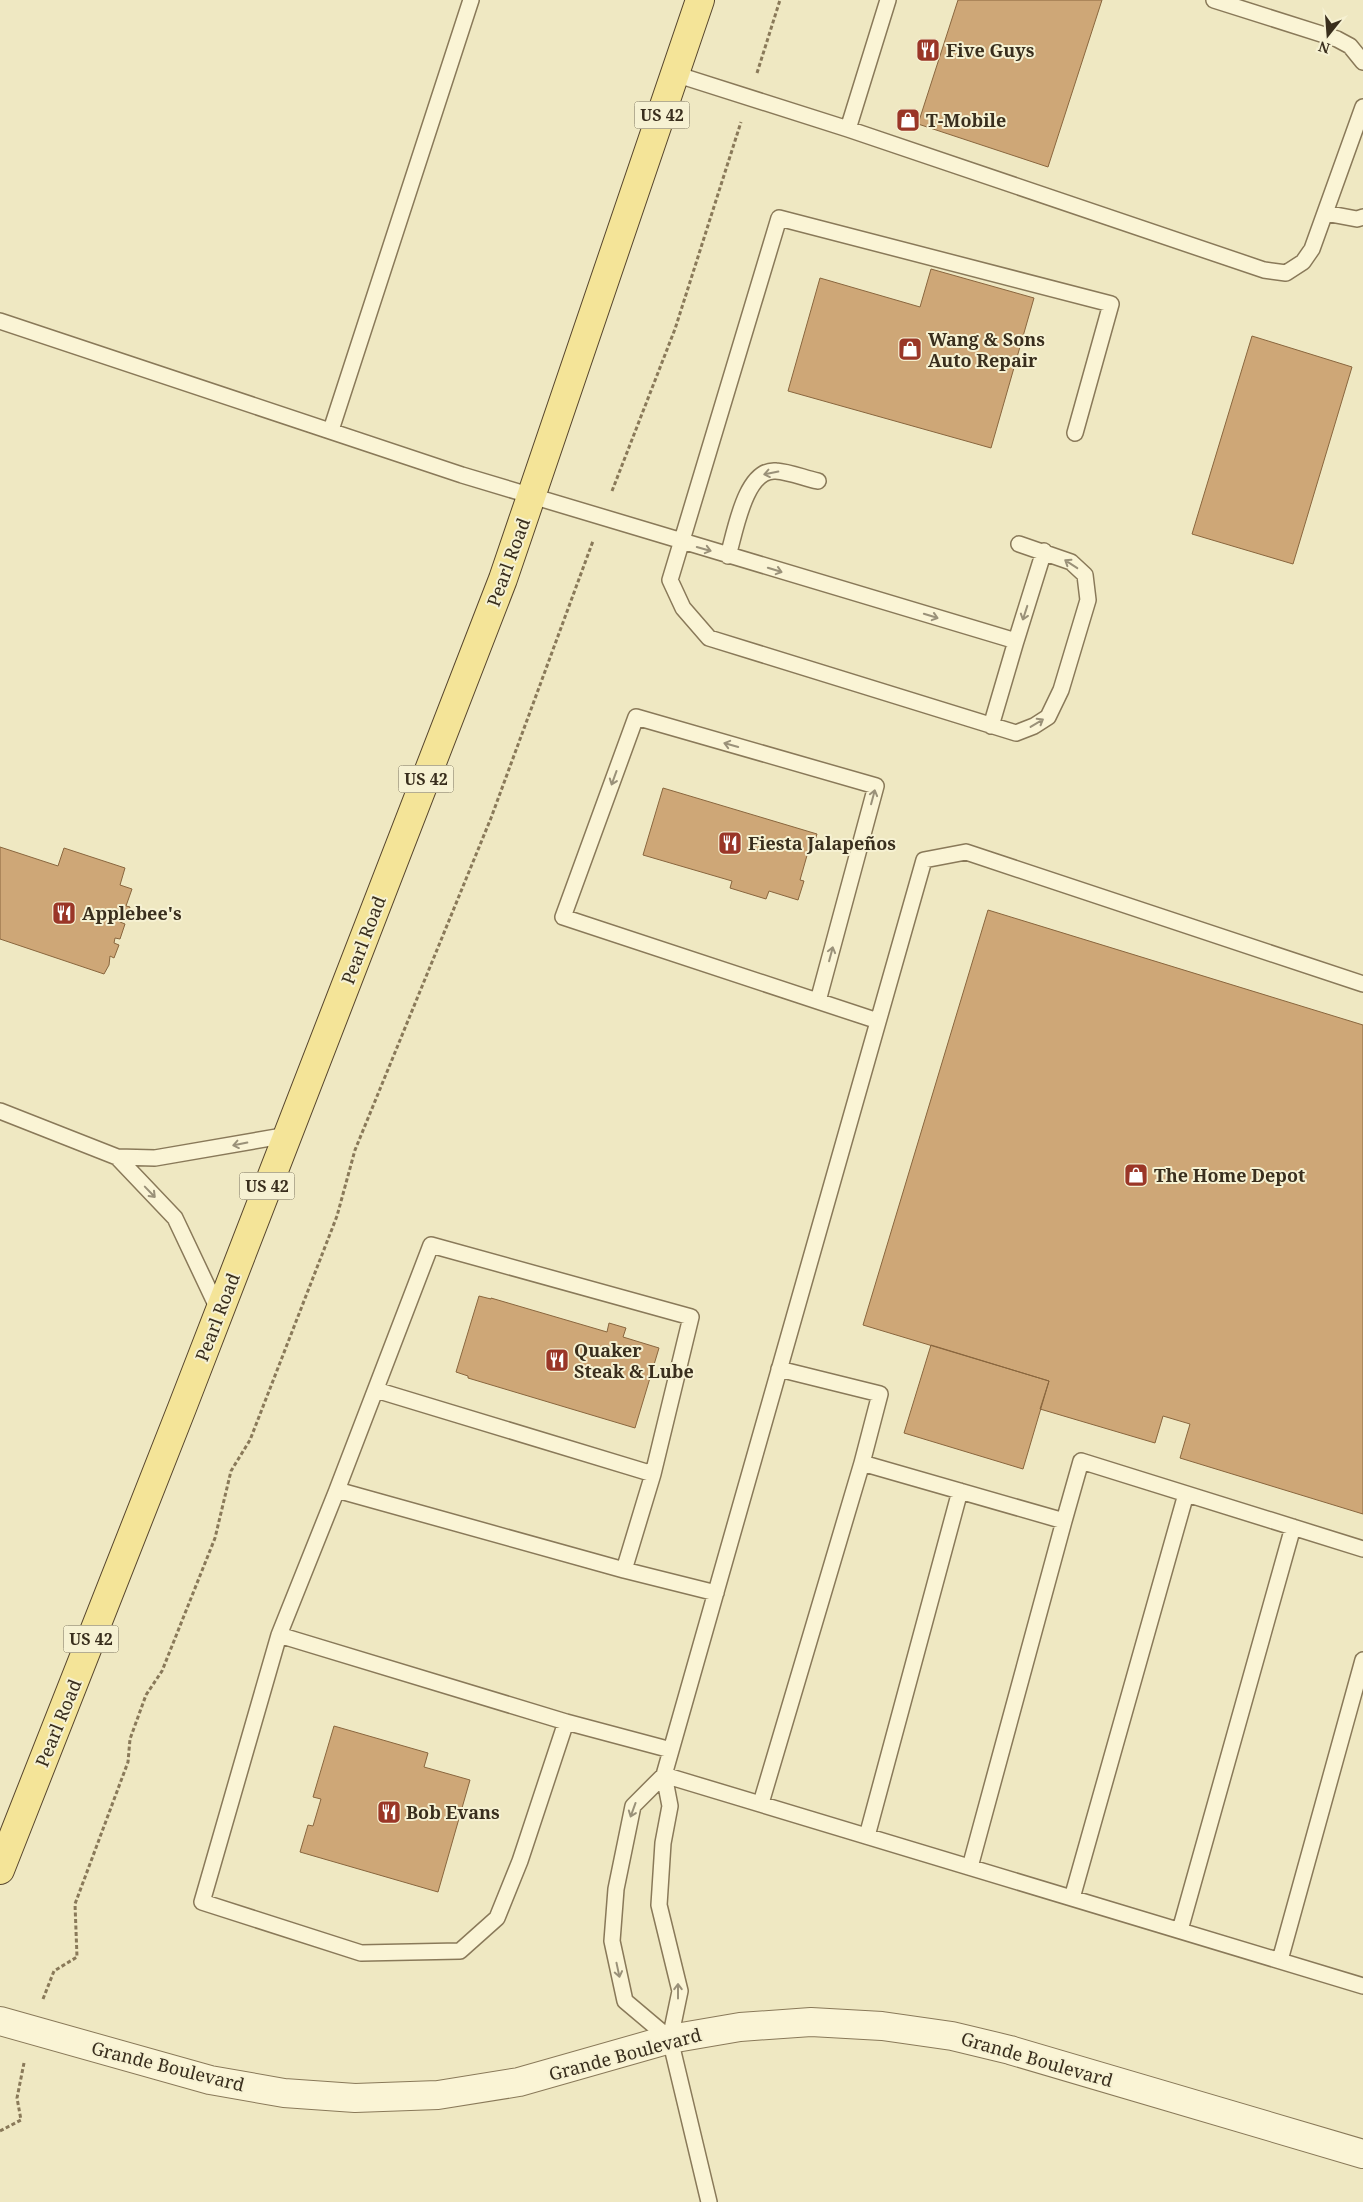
<svg xmlns="http://www.w3.org/2000/svg" width="1363" height="2202" font-family="'Noto Serif',serif">
<style>
.building{fill:#cea777;stroke:#89663e}
.lines{fill:none;stroke-linecap:round;stroke-linejoin:round}
.service-casing{stroke:#897959;stroke-width:18}
.minor-casing{stroke:#897959;stroke-width:30}
.primary-casing{stroke:#57462d;stroke-width:30}
.path{stroke:#897959;stroke-width:3;stroke-dasharray:4 2.5;stroke-linecap:butt}
.service{stroke:#faf4d5;stroke-width:15}
.minor{stroke:#faf4d5;stroke-width:28}
.primary{stroke:#f4e498;stroke-width:28}
.oneway{stroke:#9a9179}
.labels{text-anchor:middle;dominant-baseline:central;stroke-width:4;stroke-linejoin:round;paint-order:stroke}
.shield{fill:#f6f1d2;stroke:#726853;stroke-width:1}
.shield-label{font-size:16px;font-weight:bold;fill:#392e1d}
.poi-label{font-size:18px;font-weight:bold;fill:#392e1d;stroke:#f6f1d2;text-anchor:start}
.street-label{font-size:18px;fill:#392e1d;stroke:#f6f1d2}
</style>
<rect width="100%" height="100%" fill="#efe8c2"/>
<path class="building" d="M958 0H1102L1048 167 918 124Z
M931 269 1034 298 991 448 788 391 820 278 920 307Z
M1252 336 1352 367 1293 564 1192 534Z
M663 788 817 834 811 853 808 852 800 880 804 881 798 900 769 891 766 899 730 888 732 881 643 855Z
M0 847 58 866 64 848 125 868 120 885 132 889 126 906 130 907 126 921 121 919 120 922 125 924 120 939 115 938 114 943 119 945 114 958 110 956 109 965 104 974 0 939Z
M988 910 1363 1025V1514L1180 1458 1190 1424 1163 1416 1155 1443 1040 1409 1049 1381 863 1325Z
M479 1296 491 1299V1298L607 1332 609 1323 626 1328 623 1337 659 1348 635 1428 468 1378V1376L456 1372Z
M931 1345 1049 1381 1023 1469 904 1433Z
M334 1726 428 1753 424 1767 470 1780 438 1892 300 1852 308 1825 313 1826 321 1799 313 1797Z"/>
<g class="lines">
<g class="service-casing">
<path id="service" d="M1214 0 1337 39 1350 46 1363 62
M675 74 848 129 1264 270 1286 273 1303 262 1312 249 1363 107
M848 129 888 0
M1325 213 1357 219 1363 217
M0 321 462 475 1016 641 991 726
M331 430 471 0
M1019 544 1071 562 1085 575 1088 600 1061 690 1048 717 1034 726 1016 733 709 638 683 608 670 580 779 218 1111 304 1075 433
M728 556C735 533 745 468 776 471 790 472 804 478 818 481
M1016 641 1044 551
M1363 984 966 852 924 860 664 1775 1363 1986
M818 1001 876 786 636 717 563 917 878 1021
M0 1111 117 1157 155 1158 288 1135
M117 1157 175 1218 219 1311
M779 1369 880 1394 862 1463 1064 1521 1081 1461 1363 1549
M376 1390 653 1474
M337 1490 279 1635 202 1902 361 1953 460 1951 497 1918 520 1861 566 1722 671 1750
M624 1570 337 1490 431 1245 691 1317 653 1474 624 1570 716 1593
M279 1635 566 1722
M664 1775 670 1806 663 1843 659 1905 680 1991 670 2039 709 2202
M664 1775 633 1806 616 1889 612 1941 625 2001 670 2039
M761 1803 862 1463
M867 1836 960 1491
M970 1867 1064 1521
M1072 1898 1186 1494
M1180 1930 1293 1527
M1280 1960 1363 1660"/>
</g>
<g class="minor-casing">
<path id="minor" d="M0 2021 210 2080 284 2093 355 2098 438 2095 519 2082 670 2039 740 2027 811 2022 882 2026 952 2036 1010 2050 1363 2154"/>
</g>
<g class="primary-casing">
<path id="primary" d="M0 1870 182 1408 503 579 700 0"/>
</g>
<path class="path" d="M757 73 780 0
M612 491 675 329 741 122
M43 1999 54 1971 77 1957 75 1904 128 1762 130 1739 146 1695 162 1671 215 1538 231 1471 250 1440 337 1216 355 1150 491 818 593 541
M0 2131 21 2120 17 2098 24 2063"/>
<use href="#service" class="service"/>
<use href="#minor" class="minor"/>
<use href="#primary" class="primary"/>
</g>
<defs><path id="oneway-shaft" d="M-6 0H5M1.5-3L5.5 0L1.5 3" fill="none" stroke-width="1.6" stroke-linecap="round" stroke-linejoin="round" transform="scale(1.25)"/></defs>
<g class="oneway">
<use href="#oneway-shaft" transform="translate(771 473) rotate(169)"/>
<use href="#oneway-shaft" transform="translate(704 549) rotate(16)"/>
<use href="#oneway-shaft" transform="translate(1071 564) rotate(-147)"/>
<use href="#oneway-shaft" transform="translate(775 570) rotate(17)"/>
<use href="#oneway-shaft" transform="translate(1025 613) rotate(108)"/>
<use href="#oneway-shaft" transform="translate(931 616) rotate(17)"/>
<use href="#oneway-shaft" transform="translate(1037 723) rotate(-31)"/>
<use href="#oneway-shaft" transform="translate(731 745) rotate(-164)"/>
<use href="#oneway-shaft" transform="translate(614 778) rotate(110)"/>
<use href="#oneway-shaft" transform="translate(873 797) rotate(-75)"/>
<use href="#oneway-shaft" transform="translate(831 954) rotate(-75)"/>
<use href="#oneway-shaft" transform="translate(240 1144) rotate(169)"/>
<use href="#oneway-shaft" transform="translate(150 1192) rotate(46)"/>
<use href="#oneway-shaft" transform="translate(633 1810) rotate(110)"/>
<use href="#oneway-shaft" transform="translate(618 1970) rotate(78)"/>
<use href="#oneway-shaft" transform="translate(678 1991) rotate(-90)"/>
</g>
<defs>
<g id="restaurant-square" transform="scale(1.25)"><rect x="-9" y="-9" width="18" height="18" rx="4" fill="#9a3627" stroke="#f6f1d2"/><path d="M-5-6h1v4h1v-4h1v4h1v-4h1v5L-1.5 .5V6h-2V.5L-5-1ZM5-6V6H3V1.5H1.5Q1.5-4 5-6Z" fill="#fff"/></g>
<g id="shop-square" transform="scale(1.25)"><rect x="-9" y="-9" width="18" height="18" rx="4" fill="#9a3627" stroke="#f6f1d2"/><path d="M-5-2.5h2.3a2.7 3.5 0 0 1 5.4 0H5L5.5 6h-11ZM-1.5-2.5h3a1.5 2.3 0 0 0-3 0Z" fill="#fff"/></g>
</defs>
<g fill-rule="evenodd">
<use href="#restaurant-square" x="928" y="50"/>
<use href="#shop-square" x="908" y="120"/>
<use href="#shop-square" x="910" y="349"/>
<use href="#restaurant-square" x="730" y="843"/>
<use href="#restaurant-square" x="64" y="913"/>
<use href="#shop-square" x="1136" y="1175"/>
<use href="#restaurant-square" x="557" y="1360"/>
<use href="#restaurant-square" x="389" y="1812"/>
</g>
<g class="labels">
<g class="shield">
<rect x="634.5" y="101.5" width="55" height="27" rx="4"/>
<rect x="398.5" y="765.5" width="55" height="27" rx="4"/>
<rect x="239.5" y="1172.5" width="55" height="27" rx="4"/>
<rect x="63.5" y="1625.5" width="55" height="27" rx="4"/>
</g>
<g class="shield-label">
<text x="662" y="115">US 42</text>
<text x="426" y="779">US 42</text>
<text x="267" y="1186">US 42</text>
<text x="91" y="1639">US 42</text>
</g>
<g class="poi-label">
<text x="946" y="50">Five Guys</text>
<text x="926" y="120">T-Mobile</text>
<text x="928" y="339">Wang &amp; Sons<tspan x="928" dy="21">Auto Repair</tspan></text>
<text x="748" y="843">Fiesta Jalapeños</text>
<text x="82" y="913">Applebee's</text>
<text x="1154" y="1175">The Home Depot</text>
<text x="574" y="1350">Quaker<tspan x="574" dy="21">Steak &amp; Lube</tspan></text>
<text x="406" y="1812">Bob Evans</text>
</g>
<g class="street-label">
<text transform="translate(508 562) rotate(-70)">Pearl Road</text>
<text transform="translate(363 940) rotate(-69)">Pearl Road</text>
<text transform="translate(217 1317) rotate(-69)">Pearl Road</text>
<text transform="translate(58 1723) rotate(-68)">Pearl Road</text>
<text transform="translate(625 2054) rotate(-15)">Grande Boulevard</text>
<text transform="translate(1037 2059) rotate(16)">Grande Boulevard</text>
<text transform="translate(168 2066) rotate(14)">Grande Boulevard</text>
</g>
</g>
<g transform="translate(1328 35) rotate(197)" stroke="#f6f1d2" stroke-width="4" paint-order="stroke">
<path d="M0-4L9 19L0 12L-9 19Z" fill="#392e1d"/>
<text y="-8" font-size="14" font-weight="bold" text-anchor="middle" fill="#392e1d">N</text>
</g>
</svg>
